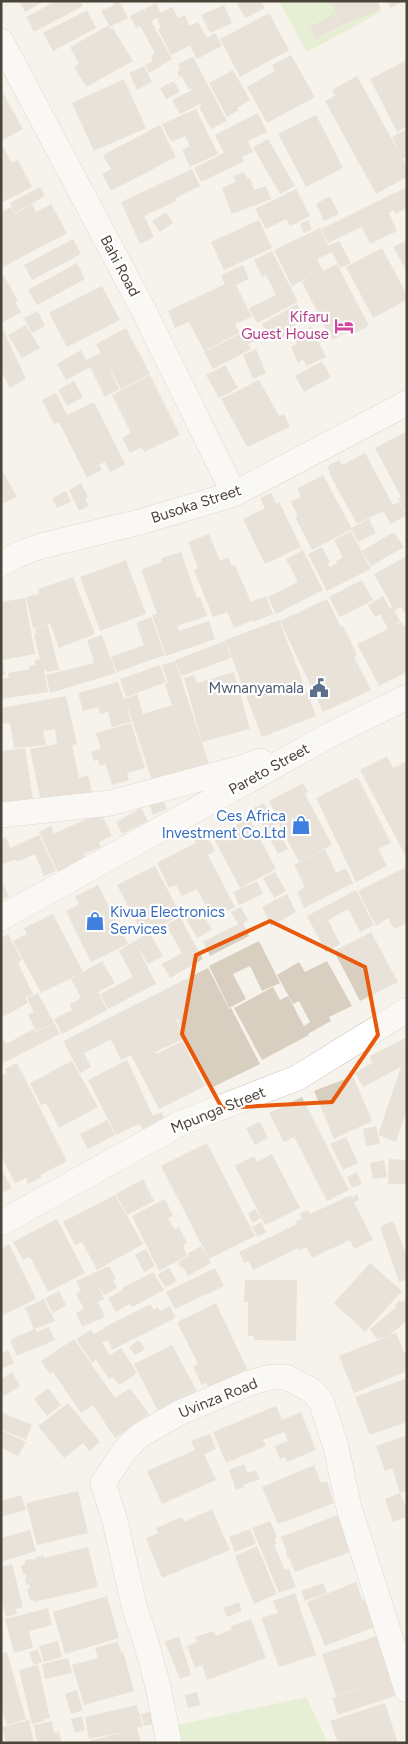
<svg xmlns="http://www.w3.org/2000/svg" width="408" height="1744" font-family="Figtree,sans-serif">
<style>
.green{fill:#d2eab5}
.building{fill:#d8cfc1}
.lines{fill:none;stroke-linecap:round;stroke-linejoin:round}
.street-casing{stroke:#c2bbae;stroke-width:26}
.street{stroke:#fff;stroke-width:25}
.marked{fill:none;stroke:#e8590c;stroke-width:4;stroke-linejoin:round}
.labels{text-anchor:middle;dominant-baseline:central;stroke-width:4.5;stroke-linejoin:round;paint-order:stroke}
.street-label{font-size:15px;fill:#4b4439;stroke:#fff}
.hotel-label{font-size:15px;fill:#b23c85;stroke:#fff;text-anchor:end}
.service-label{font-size:15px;fill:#4e5e75;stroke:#fff;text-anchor:end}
.shop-label{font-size:15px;fill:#366cbe;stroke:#fff;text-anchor:end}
</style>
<rect width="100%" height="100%" fill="#f6f3ec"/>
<path class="green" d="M279 1H376L381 12 307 52Z
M306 1697 328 1743H179L174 1726Z"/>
<path class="building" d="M19 1H45L25 12Z
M56 1H80L83 6 34 32 26 17Z
M116 1H119L128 18 109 27 110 29 112 27 133 61 86 87 74 67 79 64 70 47 109 25 101 11 114 5 113 3Z
M242 1H261L265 8 245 18 237 4Z
M331 1H378L381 9 340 26Z
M387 1H405L390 8Z
M156 3 161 13 172 7 178 18 185 15 189 26 198 22 207 38 215 33 222 46 197 59 190 46 199 41 171 55 158 29 161 28 157 18 151 21 172 59 149 73 145 65 153 61 151 55 155 53 140 26 136 28 130 16 144 9 147 14 145 9Z
M224 5 232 23 210 33 201 15Z
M87 10 96 28 53 51 43 33Z
M269 13 289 50 240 77 220 39Z
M334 14 340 26 316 38 310 27Z
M291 55 315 97 267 123 247 87 275 71 272 65Z
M193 57 227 121 211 129 199 107 201 106 200 104 180 114 172 100 192 90 191 88 189 90 182 77 184 75 180 77 177 72 180 70 178 64Z
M407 60V127L397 132 370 79Z
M144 66 152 82 137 90 129 73Z
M233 70 250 100 237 108 239 110 227 117 209 83Z
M357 76 401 156 392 137 407 129V157L403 159 407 166V177L376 194 325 101 335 96 332 90Z
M124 79 146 128 94 151 72 103Z
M174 81 180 92 166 99 160 88Z
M1 89 23 129 1 141Z
M196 109 218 154 190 167 182 150 190 146 185 136 171 142 162 124Z
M258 113 267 132 248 141 253 152 242 157 244 161 201 182 194 168 224 153 215 135Z
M316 115 343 168 306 187 278 134Z
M160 125 176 157 111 191 102 174 111 169 103 155Z
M268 139 295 186 280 194 253 147Z
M3 146 12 163 18 160 32 187 1 203V147Z
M192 169 200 186 175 198 176 201 144 216 154 237 140 244 121 202Z
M244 172 248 179 250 178 254 190 266 186 271 199 232 214 222 188 236 182 233 176Z
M40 187 45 196 15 213 10 203Z
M407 187V208L395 214 393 210 389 213 397 231 370 244 362 227 328 243 321 229Z
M296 189 310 216 290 226 286 219 266 229 255 209Z
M330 196 339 214 324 221 316 204Z
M32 204 36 212 51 204 67 233 1 268V212L11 207 15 214Z
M166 212 173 223 160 232 152 221Z
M259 220 272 248 224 270 211 242Z
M308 220 312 229 304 233 300 224Z
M320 228 328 246 339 241 351 263 340 268 332 252 317 259 323 271 337 264 369 326 355 333 353 329 332 340 302 282 309 277 292 286 274 250Z
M73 239 81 254 32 280 24 265Z
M407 240V272L393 247Z
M382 248 407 295V300L373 318 346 267Z
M272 251 298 302 257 323 249 308 276 295 266 275 262 277 254 260Z
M77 263 85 279 37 305 28 290Z
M243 265 249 279 236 285 252 317 235 324 239 333 204 351 189 322 175 328 168 311 225 284 221 275Z
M1 274H3L18 301 15 302 21 312 2 323Z
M102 286 120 320 67 347 49 313Z
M297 304 305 318 295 324 298 330 284 338 281 333 270 339 262 324Z
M38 311 45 326 32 333 24 318Z
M26 325 40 348 22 358 8 335Z
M311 326 326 357 307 366 303 360 298 363 291 347 297 344 292 335Z
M126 328 150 374 121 389 106 362 119 389 105 397 90 367 66 380 57 364 81 350 86 360 101 353 96 344Z
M251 328 257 340 248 344 251 349 213 369 204 352Z
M3 329 26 379 10 388 1 371V330Z
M256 349 266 373 253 379 243 355Z
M322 361 331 377 304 392 295 376Z
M225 365 238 388 219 398 206 375Z
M150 375 180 435 144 452 142 447 130 453 122 438 131 433 112 395Z
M259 380 279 416 284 414 290 427 247 447 221 399Z
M74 381 83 397 67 406 58 390Z
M56 393 67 415 94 402 125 464 110 472 105 462 99 465 102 470 87 478 59 422 54 424 42 400Z
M407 431V514L398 499 401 497 375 448Z
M365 453 393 505 399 502 407 515 391 524 383 511 357 524 329 473 330 472 327 466 339 460 342 465Z
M1 468 17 497 1 504Z
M323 475 352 529 312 550 295 517 298 516 291 502 301 497 297 489Z
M81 483 88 497 85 498 89 506 79 511 69 490Z
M66 491 71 502 57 508 52 498Z
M271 493 276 504 279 502 301 547 265 564 243 519 265 508 260 498Z
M369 519 376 533 358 542 351 528Z
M351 531 371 569 327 591 308 554 322 547 330 562 328 563 330 567 337 563 336 561 343 558 334 540Z
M394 532 404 547 371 566 362 551Z
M209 534 220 561 228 557 232 566 235 565 251 602 266 596 273 614 254 622 253 620 234 628 227 612 213 617 194 570 198 568 188 542Z
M303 550 323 590 276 614 268 597 298 582 286 559Z
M181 552 197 598 200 597 207 616 177 626 179 631 209 621 215 639 166 656 152 615 157 614 141 570 162 562 161 558Z
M407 556V617L401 607 394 611 400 621 392 626 401 622 404 626 407 625V672L379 686 357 644 388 629 380 614 375 617 368 605 383 596 390 609 393 608 374 574Z
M126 560 146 614 100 631 80 577Z
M73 577 95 634 59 648 50 624 33 628 26 597 39 594 38 589Z
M362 580 373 600 340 617 329 597Z
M25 598 35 654 3 660 5 675 1 676V602Z
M327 599 341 627 343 626 357 655 354 657 371 690 323 712 280 621Z
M151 617 165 655 117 672 111 657 144 645 136 623Z
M279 620 316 716 262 737 225 640Z
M48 625 59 670 47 672 46 670H44L48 692 1 699V679L9 678 8 673 30 669 29 666 35 665V660L40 659 34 635 36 634 35 628Z
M102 635 116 673 50 693 46 675 94 663 87 640Z
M225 641 231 658 181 676 175 660Z
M175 661 209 764 153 783 126 702 131 722 112 727 108 712 100 714 98 707 83 711 78 693 118 682 124 699 137 694 143 714 172 705 165 684 168 683 162 665Z
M160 665 166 682 126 697 120 679Z
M234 672 250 729 202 742 184 678 194 675 197 683Z
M66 696 77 744 72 745 79 778 88 775 93 796 42 807 30 749 57 744 55 729 43 731 46 745 14 748 10 723 1 724V708Z
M131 723 145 768 127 773 129 780 112 785 103 757 105 764 100 766 98 760 94 761 91 752 101 749 96 733Z
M25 748 34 806 1 810V751Z
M387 756 393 768 407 761V854L405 855 360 770Z
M358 777 391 843 378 849 387 866 356 882 316 798Z
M303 783 308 792 305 794 332 845 299 862 274 815 276 814 269 801Z
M161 796 167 809 153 815 148 802Z
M264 803 288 849 278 854 253 808Z
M141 808 148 821 122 834 116 822Z
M101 812 112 836 99 842 101 847 84 854 87 859 58 872 39 832 51 826 54 834Z
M249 818 276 869 240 888 213 837Z
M205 832 215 851 208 855 235 907 212 918 197 889 182 896 176 885 169 888 157 863 196 843 193 838Z
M39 835 56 871 44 876 35 854 17 862 16 859 1 865V839L6 837 10 848Z
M325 849 336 873 346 868 353 883 304 908 297 892 305 887 294 865Z
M155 866 181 915 143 935 117 885Z
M406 867 407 923 394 929 388 918 376 926 358 891Z
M275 872 286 891 274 898 263 878Z
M1 879 9 897 1 900Z
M257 881 263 894 239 905 233 892Z
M98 885 128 944 91 962 66 911 79 904 75 896Z
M356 890 374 925 360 932 348 909 328 920 340 944 326 952 307 916Z
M287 894 296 912 271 926 262 907Z
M199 907 212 930 197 938 184 915Z
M241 907 248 920 243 923 249 936 210 956 203 942 238 924 231 912Z
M53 914 83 972 41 993 13 941 27 934 24 928Z
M180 917 203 959 170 978 162 964 182 953 166 925Z
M149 932 163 956 148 964 136 944 156 984 108 1009 100 994 133 977 119 951Z
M371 932 398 982 360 1001 334 951Z
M8 934 22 960 18 963 33 994 25 998 28 1003 1 1018V938Z
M259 941 280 983 262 991 250 966 233 974 246 999 229 1008 209 966Z
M102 961 115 983 98 992 107 1010 62 1034 54 1019 72 1010 70 1004 81 998 71 979Z
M327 961 352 1006 329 1017 331 1021 308 1034 309 1035 262 1060 234 1008 273 987 280 1000 288 996 306 1030 304 1026 310 1022 299 1001 293 1004 277 975 299 962 305 972Z
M208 968 229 1009 231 1008 260 1064 211 1088 178 1021 180 1020 179 1019 176 1020 183 1032 180 1033 183 1039 155 1052 156 1054 182 1041 205 1086 159 1109 131 1055 121 1060 111 1039 84 1053 91 1067 80 1073 63 1041Z
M38 993 60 1034 1 1064V1035L6 1044 34 1029 36 1032 52 1024 36 1031 28 1015 34 1012 27 998Z
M407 1037V1109L396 1142 378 1135 401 1067 363 1087 355 1073 372 1063 370 1056Z
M127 1060 153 1116 162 1112 166 1122 145 1133 139 1124 116 1135 88 1080Z
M72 1061 98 1107 59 1128 46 1103 41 1105 30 1083Z
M17 1063 67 1161 40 1175 42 1177 28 1184 26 1178 15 1183 1 1156V1076L7 1073 5 1069Z
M353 1076 372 1121 334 1139 314 1091Z
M302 1097 349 1190 327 1201 294 1137 284 1142 269 1113Z
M107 1120 115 1135 88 1149 80 1134Z
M260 1122 268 1138 255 1145 246 1128Z
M376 1126 380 1144 366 1146 363 1129Z
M346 1137 358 1163 343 1170 330 1144Z
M207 1143 255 1236 209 1259 161 1166Z
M272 1154 300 1208 265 1225 235 1166 254 1156 257 1162Z
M389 1159 407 1160V1184H388Z
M384 1160 387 1177 373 1179 370 1163Z
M1 1169 12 1188 1 1194Z
M357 1172 362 1184 352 1188 347 1177Z
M143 1179 154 1201 127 1215 116 1194Z
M357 1194 359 1200 354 1202 373 1240 354 1249 350 1240 312 1258 306 1247 299 1250 298 1248 253 1270 249 1261 244 1263 239 1252 297 1224 296 1221 302 1218 299 1214 308 1210 310 1214 351 1195 352 1197Z
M115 1195 143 1244 97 1270 82 1242 75 1245 63 1222Z
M165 1199 173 1216 168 1218 174 1229 179 1227 187 1243 183 1246 187 1256 159 1271 132 1216Z
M255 1209 261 1218 253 1223 248 1214Z
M57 1219 85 1273 48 1292 30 1257 23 1260 13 1242Z
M393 1221 407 1256V1279L399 1282 380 1227Z
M261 1222 266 1232 258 1237 252 1227Z
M9 1244 36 1299 1 1316V1248Z
M201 1246 211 1263 188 1276 183 1267 181 1268 178 1262 189 1256 187 1254Z
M146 1249 155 1266 144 1272 135 1255Z
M370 1263 402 1291 365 1332 334 1303Z
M109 1266 116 1279 113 1280 117 1288 104 1295 97 1283 104 1299 98 1302 105 1317 82 1327 76 1313 84 1309 76 1294 81 1291 76 1281Z
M169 1268 177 1281 166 1287 157 1275Z
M215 1268 224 1286 175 1309 166 1292Z
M153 1272 164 1290 132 1307 130 1304 116 1312 108 1298 123 1290 122 1288Z
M245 1280H297L296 1341 254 1340V1336H248V1302H244Z
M59 1291 66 1305 53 1313 45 1298Z
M44 1299 55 1321 35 1329 37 1332 49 1327 55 1340 17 1356 10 1340 34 1329 25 1308Z
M400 1300 402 1302 404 1300 407 1302V1319L405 1321 406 1322 389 1335 396 1333 404 1352 407 1351V1371L354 1393 339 1356 389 1336 377 1339 370 1329 396 1307 395 1305Z
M216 1303 248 1371 210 1390 206 1383 202 1385 193 1367 198 1364 177 1322Z
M151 1304 153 1310 158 1307 160 1311 170 1306 175 1318 112 1350 103 1328Z
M103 1329 108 1340 102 1343 110 1355 121 1348 137 1373 119 1385 113 1377 109 1379 96 1360 92 1363 76 1339 91 1330 94 1334Z
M74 1339 115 1398 130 1388 149 1414 115 1438 93 1405 81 1413 53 1372 50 1374 41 1361Z
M139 1340 145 1349 135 1355 129 1347Z
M172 1345 198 1393 159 1413 134 1364Z
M8 1350 14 1363 2 1369 1 1354Z
M12 1372 20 1386 1 1398V1379Z
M407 1378V1422L370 1435 355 1397Z
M48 1388 61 1405 47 1416 34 1399Z
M68 1403 100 1442 89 1451 83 1443 64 1458 38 1426Z
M276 1406 282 1420 301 1412 316 1450 287 1462 285 1457 280 1459 275 1446 288 1441 284 1432 263 1440 266 1446 226 1463 213 1432Z
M1 1412 32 1425 26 1440 1 1429Z
M1 1430 26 1442 18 1456 1 1447Z
M210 1434 216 1449 204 1454 216 1480 162 1504 147 1471 195 1450 191 1441Z
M407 1435V1490L400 1493 392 1468 385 1471 376 1446Z
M244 1464 248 1473 256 1470 260 1479 243 1485 244 1487 236 1490 229 1470Z
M314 1465 321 1483 327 1481 334 1503 278 1524 262 1487Z
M78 1491 88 1533 37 1545 26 1503Z
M400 1493 407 1510V1517L393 1522 385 1499Z
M21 1495 26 1510 1 1517V1501Z
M212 1509 230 1550 162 1578 146 1538 158 1533 156 1528 182 1517 184 1522Z
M340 1514 353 1551 295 1572 289 1558 288 1559 286 1553 287 1552 281 1537Z
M270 1521 277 1537 275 1538 276 1544 274 1545 285 1570 289 1569 296 1587 279 1593 252 1528Z
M250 1529 256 1544 235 1552 229 1537Z
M30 1530 36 1551 1 1562V1538Z
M257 1546 277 1594 254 1604 235 1556Z
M88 1547 98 1587 34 1602 33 1599 30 1600 27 1589 30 1588 29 1584 26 1585 25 1578 27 1577 26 1574 23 1575 21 1566 24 1565 26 1560 33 1559V1560H35L34 1558 44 1555V1558Z
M12 1564 23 1607 16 1609 17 1614 6 1617 1 1597V1567Z
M356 1582 363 1601 371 1597 382 1624 325 1646 307 1602Z
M323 1583 327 1593 305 1601 301 1591Z
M295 1593 316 1655 279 1667 261 1618 278 1613 273 1601Z
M107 1596 119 1638 65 1654 53 1612Z
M239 1602 242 1611 227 1617 223 1608Z
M48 1608 52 1625 29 1631 33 1648 14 1653 5 1619Z
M251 1619 266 1658 207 1680 202 1665 195 1668 187 1646 197 1642 195 1637 214 1631 216 1636 232 1629 231 1626Z
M386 1633 398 1695 338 1715 332 1698 375 1683 336 1696 322 1654Z
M179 1636 191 1675 180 1679 165 1642Z
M58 1641 62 1657 44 1662 39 1646Z
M118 1642 121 1652 123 1651 134 1691 84 1705 72 1665 98 1658 95 1648Z
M38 1650 42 1662 34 1665 29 1652Z
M7 1652 26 1719 7 1725 1 1707V1653Z
M68 1658 72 1673 45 1679 42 1664Z
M38 1665 50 1718 44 1719V1721L32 1724 19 1670Z
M77 1690 83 1710 71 1714 65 1694Z
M197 1692 200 1705 188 1708 185 1695Z
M385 1703 398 1743H338L330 1721Z
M137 1705 143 1727 137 1728 141 1743H90L89 1741 128 1731 89 1739 85 1717Z
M152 1711 155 1724 144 1726 141 1714Z
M82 1716 85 1730 75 1733 71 1719Z
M29 1720 34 1743H6L2 1727Z
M52 1721 54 1733 59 1732 62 1743H37L34 1725Z"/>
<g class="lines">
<g class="street-casing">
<path id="street" d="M1 41 144 311 234 494
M1 564 19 554 41 546 140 522 234 494 407 403
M1 815 110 803 241 768 260 761
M1 918 330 735 407 697
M1 1223 181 1123 297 1078 407 1010
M169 1743 158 1686 145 1639 134 1606 115 1521 103 1483 125 1450 139 1436 179 1413 249 1383 271 1377H286L311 1390 321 1401 336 1447 349 1508 407 1690"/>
</g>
<use href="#street" class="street"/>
</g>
<path d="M0 0H408V1744H0ZM270 921 365 967 378 1035 332 1102 222 1108 182 1034 196 955Z" fill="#f6f3ec" fill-opacity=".55" fill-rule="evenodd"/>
<path class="marked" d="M270 921 365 967 378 1035 332 1102 222 1108 182 1034 196 955Z"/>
<defs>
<g id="hotel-bare" transform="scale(1.5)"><path d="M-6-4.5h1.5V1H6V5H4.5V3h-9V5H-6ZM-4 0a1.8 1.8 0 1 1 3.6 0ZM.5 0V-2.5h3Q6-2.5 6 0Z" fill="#d1479c" stroke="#fff" stroke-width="2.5" paint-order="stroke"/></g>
<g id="civic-bare" transform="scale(1.5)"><path d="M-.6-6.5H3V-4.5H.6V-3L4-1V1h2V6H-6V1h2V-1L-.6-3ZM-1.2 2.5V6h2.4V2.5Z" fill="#5c6f8a" stroke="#fff" stroke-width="2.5" paint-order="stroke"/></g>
<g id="shop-bare" transform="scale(1.5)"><path d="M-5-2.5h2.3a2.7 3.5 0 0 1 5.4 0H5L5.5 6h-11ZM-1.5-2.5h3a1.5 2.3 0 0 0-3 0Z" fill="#3f7fe0" stroke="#fff" stroke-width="2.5" paint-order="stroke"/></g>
</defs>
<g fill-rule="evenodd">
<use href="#hotel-bare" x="344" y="326"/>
<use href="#civic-bare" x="319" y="688"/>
<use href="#shop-bare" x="301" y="825"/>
<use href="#shop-bare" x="95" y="921"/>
</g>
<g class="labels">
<g class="street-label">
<text transform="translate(120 266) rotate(62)">Bahi Road</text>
<text transform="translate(196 504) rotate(-18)">Busoka Street</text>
<text transform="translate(269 769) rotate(-29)">Pareto Street</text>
<text transform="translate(218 1110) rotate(-22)">Mpunga Street</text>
<text transform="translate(218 1398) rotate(-22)">Uvinza Road</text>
</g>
<g class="hotel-label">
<text x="329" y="317">Kifaru<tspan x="329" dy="17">Guest House</tspan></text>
</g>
<g class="service-label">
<text x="304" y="688">Mwnanyamala</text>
</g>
<g class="shop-label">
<text x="286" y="816">Ces Africa<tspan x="286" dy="17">Investment Co.Ltd</tspan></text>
<text x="110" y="912" text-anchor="start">Kivua Electronics<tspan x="110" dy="17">Services</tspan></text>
</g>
</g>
<rect width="408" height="1744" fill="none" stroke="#4b4439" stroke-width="5"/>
</svg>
